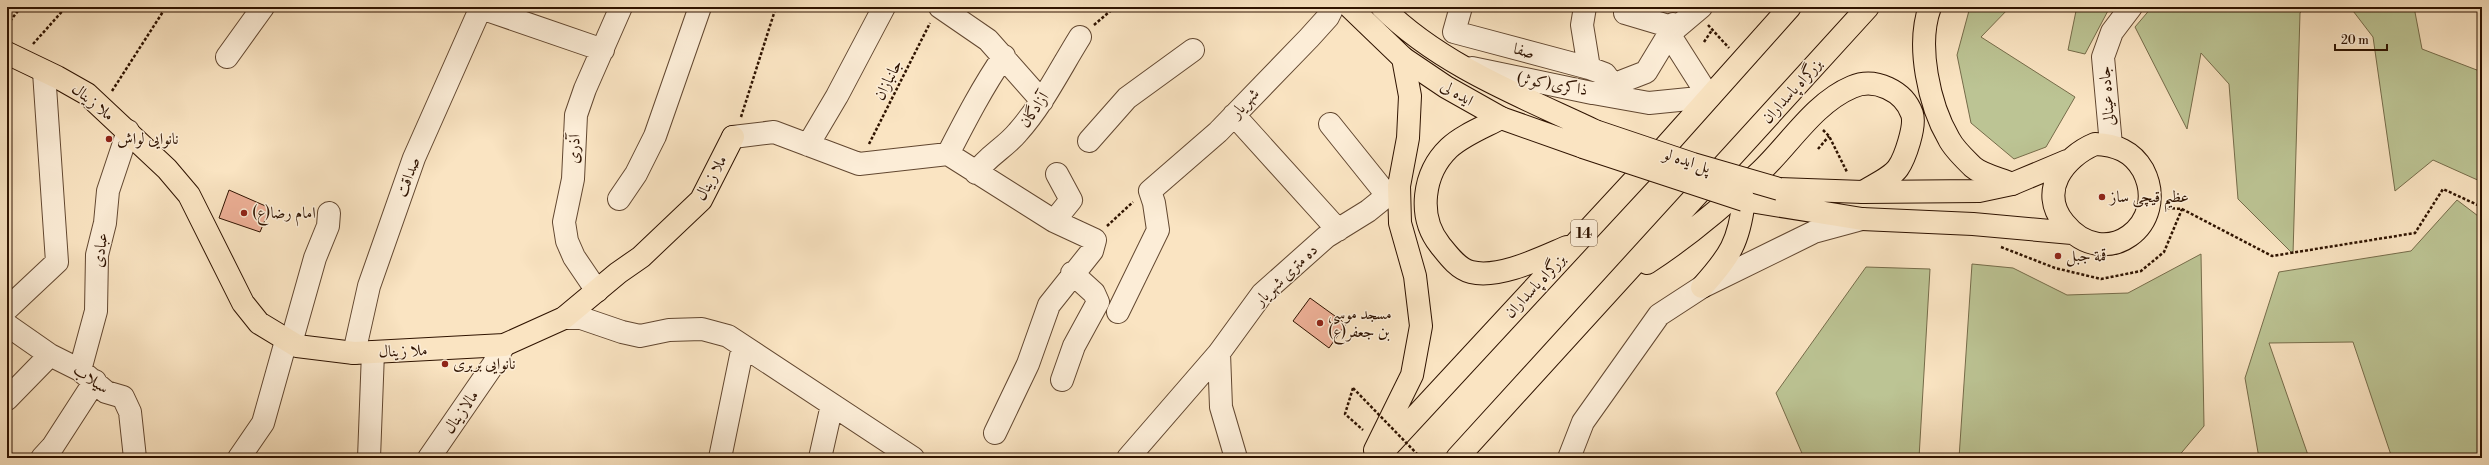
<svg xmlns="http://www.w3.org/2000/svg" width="2489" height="465" font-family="'Libre Bodoni',Amiri,serif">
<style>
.green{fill:#bcc494;stroke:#766c4a}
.building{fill:#eeb097;stroke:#2f1300}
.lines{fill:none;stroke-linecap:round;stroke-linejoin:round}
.minor-casing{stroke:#624730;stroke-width:24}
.major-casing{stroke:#2f1300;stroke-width:24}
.highway-casing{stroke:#2f1300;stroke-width:24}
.path{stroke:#2f1300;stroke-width:2.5;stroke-dasharray:3 2;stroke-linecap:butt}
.minor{stroke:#fcedd7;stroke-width:22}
.major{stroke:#fae4c2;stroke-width:22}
.highway{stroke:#fae4c2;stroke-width:22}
.major-bridge-casing{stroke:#2f1300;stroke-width:24;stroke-linecap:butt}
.path-bridge{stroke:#2f1300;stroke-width:2.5;stroke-dasharray:3 2;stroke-linecap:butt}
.major-bridge{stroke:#fae4c2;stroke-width:22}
.poi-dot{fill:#8f2418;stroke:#fcedd7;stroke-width:1.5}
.labels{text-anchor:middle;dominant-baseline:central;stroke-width:3;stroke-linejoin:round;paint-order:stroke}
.shield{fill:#fcedd7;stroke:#6c5440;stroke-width:1}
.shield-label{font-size:15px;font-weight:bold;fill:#2f1300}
.street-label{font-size:16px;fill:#2f1300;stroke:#fcedd7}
.poi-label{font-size:16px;fill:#2f1300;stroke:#fcedd7;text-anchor:start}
</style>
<rect width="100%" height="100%" fill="#fae4c2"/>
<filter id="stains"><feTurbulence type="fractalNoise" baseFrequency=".005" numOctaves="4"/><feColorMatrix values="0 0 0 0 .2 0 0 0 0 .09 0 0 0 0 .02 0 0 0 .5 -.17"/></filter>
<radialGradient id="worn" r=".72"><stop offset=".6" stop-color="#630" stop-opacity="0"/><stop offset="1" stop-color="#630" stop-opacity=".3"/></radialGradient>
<path class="green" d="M1970 7H2010L1981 37 2075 97 2046 147 2014 159 1971 123 1957 55Z
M2072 7H2110L2085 54 2068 50 2076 11Z
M2152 7H2304L2300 13 2293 254 2238 199 2229 84 2201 53 2187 129 2135 27Z
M2350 7H2414L2422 49 2482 72V182L2433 160 2395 191 2373 37Z
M2457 200 2482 219V458H2392L2353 342 2269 343 2309 458H2259L2245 378 2279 272 2411 251Z
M2201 254 2204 426 2177 458H1959L1972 264 2013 268 2067 295 2128 293Z
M1866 267 1930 269 1919 458H1804L1776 393Z"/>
<path class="building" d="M229 190 270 208 260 232 219 218Z
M1310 298 1346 324 1329 348 1293 321Z"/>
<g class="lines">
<g class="minor-casing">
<path id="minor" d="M940 7 988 40 1042 101
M1461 7 1454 32 1589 68 1605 74 1613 85
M1585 7 1582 25 1589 68
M1627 7 1625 13 1672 27
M481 8 603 50
M227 57 263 7
M1472 68 1592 93 1646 72 1669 34 1701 7
M1593 93 1649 103 1709 97 1669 34 1673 24
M1234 115 1338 230
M1330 124 1387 195
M733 137 774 132 859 164 948 154 1054 221 1095 240 1092 251 1049 305 1028 364 995 433
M1089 141 1127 98 1193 50
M808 145 837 96 884 7
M2111 145 2103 57 2112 32 2131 7
M948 154C965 121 983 86 1004 56
M976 173C987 156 1005 148 1018 132 1043 104 1060 69 1080 37
M619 199 636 174 655 136 700 7
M1054 221 1071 200 1057 174
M597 291 574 257 567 241 564 222 573 179 576 115 585 89 621 7
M7 309 57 262 44 72
M1118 312 1158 230 1154 203 1150 191 1218 132 1309 38 1328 17 1333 7
M564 318H581L622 332 640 336 669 330 702 329 728 336 913 458
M7 325 50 355 80 370 106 392 123 397 130 412 135 458
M291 343 315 258 328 226 329 213
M354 353 369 286 414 158 481 7
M1219 353 1221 407 1236 458
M80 370 96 311 97 255 105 223 108 191 128 131
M1062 380 1074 346 1098 302 1094 293 1072 273
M7 399 50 355
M42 458 53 446 95 381
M239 458 263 423 286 341
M369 458 373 352
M429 458 493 365 504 345
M720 458 743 346
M820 458 832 405
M1128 458 1219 353 1262 294 1326 237 1368 211 1399 186
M1569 458 1583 422 1659 315 1702 287 1814 232 1862 219"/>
</g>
<g class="major-casing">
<path id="major" d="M1350 7 1403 58 1446 87 1501 118 1583 147
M1382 7C1440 65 1521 96 1595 131
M7 53 57 77 87 94 167 169 189 195 243 303 259 323 297 346 354 353 504 345 564 318 618 273 641 257 701 200 733 137
M2095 144C2116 145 2132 151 2143 170 2171 224 2105 274 2064 223 2038 191 2064 157 2095 144Z
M1779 189 1863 192 1979 191 2012 184 2067 161
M1702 287C1730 256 1739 242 1744 200L1862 219 1973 224 2072 233"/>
</g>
<g class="highway-casing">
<path id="highway" d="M1930 7C1916 45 1929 105 1949 139 1954 149 1965 159 1973 167 1982 175 2001 179 2012 184
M1501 118C1484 127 1463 135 1449 148 1423 173 1417 216 1440 245 1448 255 1458 269 1471 272 1499 279 1541 258 1567 247
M1647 263C1687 237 1724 206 1760 172 1789 145 1814 103 1852 87 1875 77 1904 91 1912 114 1916 126 1905 158 1898 168 1891 178 1872 186 1863 192
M1375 450 1412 375 1421 326 1415 276 1400 223 1399 186 1408 138 1410 96 1403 58
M1377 458 1665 147 1790 7
M1457 458 1868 7"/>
</g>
<path class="path" d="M7 25 21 7
M1094 25 1115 7
M1708 25 1729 48
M1704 42 1712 30
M33 44 66 7
M112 91 166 7
M741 117 776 7
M1823 130 1829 136 1847 172
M869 144 930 23
M1818 149 1829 136
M2167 208 2182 209 2272 256 2415 233 2443 189 2482 207
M1107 226 1133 202
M2001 247 2055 268 2101 279 2141 271 2164 252 2182 209
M1353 388 1345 414 1363 430"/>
<use href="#minor" class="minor"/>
<use href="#major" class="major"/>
<use href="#highway" class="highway"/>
<g class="major-bridge-casing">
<path id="major-bridge" d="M1595 131 1693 164 1779 189
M1583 147 1744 200"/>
</g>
<path class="path-bridge" d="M1353 388 1421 458"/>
<use href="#major-bridge" class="major-bridge"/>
</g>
<g class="poi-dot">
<circle cx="109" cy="139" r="4"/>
<circle cx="2102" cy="197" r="4"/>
<circle cx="244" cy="213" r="4"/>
<circle cx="2058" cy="256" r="4"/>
<circle cx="1320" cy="323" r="4"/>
<circle cx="445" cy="364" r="4"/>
</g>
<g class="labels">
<rect class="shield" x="1571" y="220" width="26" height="26" rx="3"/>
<g class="shield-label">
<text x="1584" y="233">14</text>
</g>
<g class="street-label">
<text transform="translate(1524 51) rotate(15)">صفا</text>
<text transform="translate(888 80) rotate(-63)">جانبازان</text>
<text transform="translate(1552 84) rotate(10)">ذاکری(کوثر)</text>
<text transform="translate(1792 91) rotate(-48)">بزرگراه پاسداران</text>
<text transform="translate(1457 93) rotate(31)">ایده لی</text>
<text transform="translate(2107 96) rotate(-95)">جاده عینالی</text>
<text transform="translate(93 102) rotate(39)">ملا زینال</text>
<text transform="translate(1245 103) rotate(-47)">شهریار</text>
<text transform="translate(1034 110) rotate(-55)">آزادگان</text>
<text transform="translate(574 149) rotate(-87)">آذری</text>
<text transform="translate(1687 161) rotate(18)">پل ایده لو</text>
<text transform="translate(408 177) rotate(-69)">صداقت</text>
<text transform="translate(711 178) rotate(-61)">ملا زینال</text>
<text transform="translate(100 250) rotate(-81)">عبادی</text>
<text transform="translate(1286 275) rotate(-44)">ده متری شهریار</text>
<text transform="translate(1535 286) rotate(-47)">بزرگراه پاسداران</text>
<text transform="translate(403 351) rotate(-2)">ملا زینال</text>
<text transform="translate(91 379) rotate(34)">سیلاب</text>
<text transform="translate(461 412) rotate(-55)">مالازینال</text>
</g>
<g class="poi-label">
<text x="117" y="139">نانوایی لواش</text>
<text x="2110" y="197">عظیم قیچی ساز</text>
<text x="252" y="213">امام رضا(ع)</text>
<text x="2066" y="256">قمة جبل</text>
<text x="1328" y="314">مسجد موسی<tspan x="1328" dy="18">بن جعفر(ع)</tspan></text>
<text x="453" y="364">نانوایی بربری</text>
</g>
</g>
<rect width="2489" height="465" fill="none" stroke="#fae4c2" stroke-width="24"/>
<rect x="8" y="8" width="2473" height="449" fill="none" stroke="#2f1300" stroke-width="2"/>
<rect x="12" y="12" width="2465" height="441" fill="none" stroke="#2f1300"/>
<path d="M2335 44v6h52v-6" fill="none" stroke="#2f1300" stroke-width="2"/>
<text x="2341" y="44" font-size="12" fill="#2f1300" stroke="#fcedd7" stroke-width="3" paint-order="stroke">20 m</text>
<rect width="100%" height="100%" filter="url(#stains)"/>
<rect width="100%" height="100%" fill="url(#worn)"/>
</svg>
